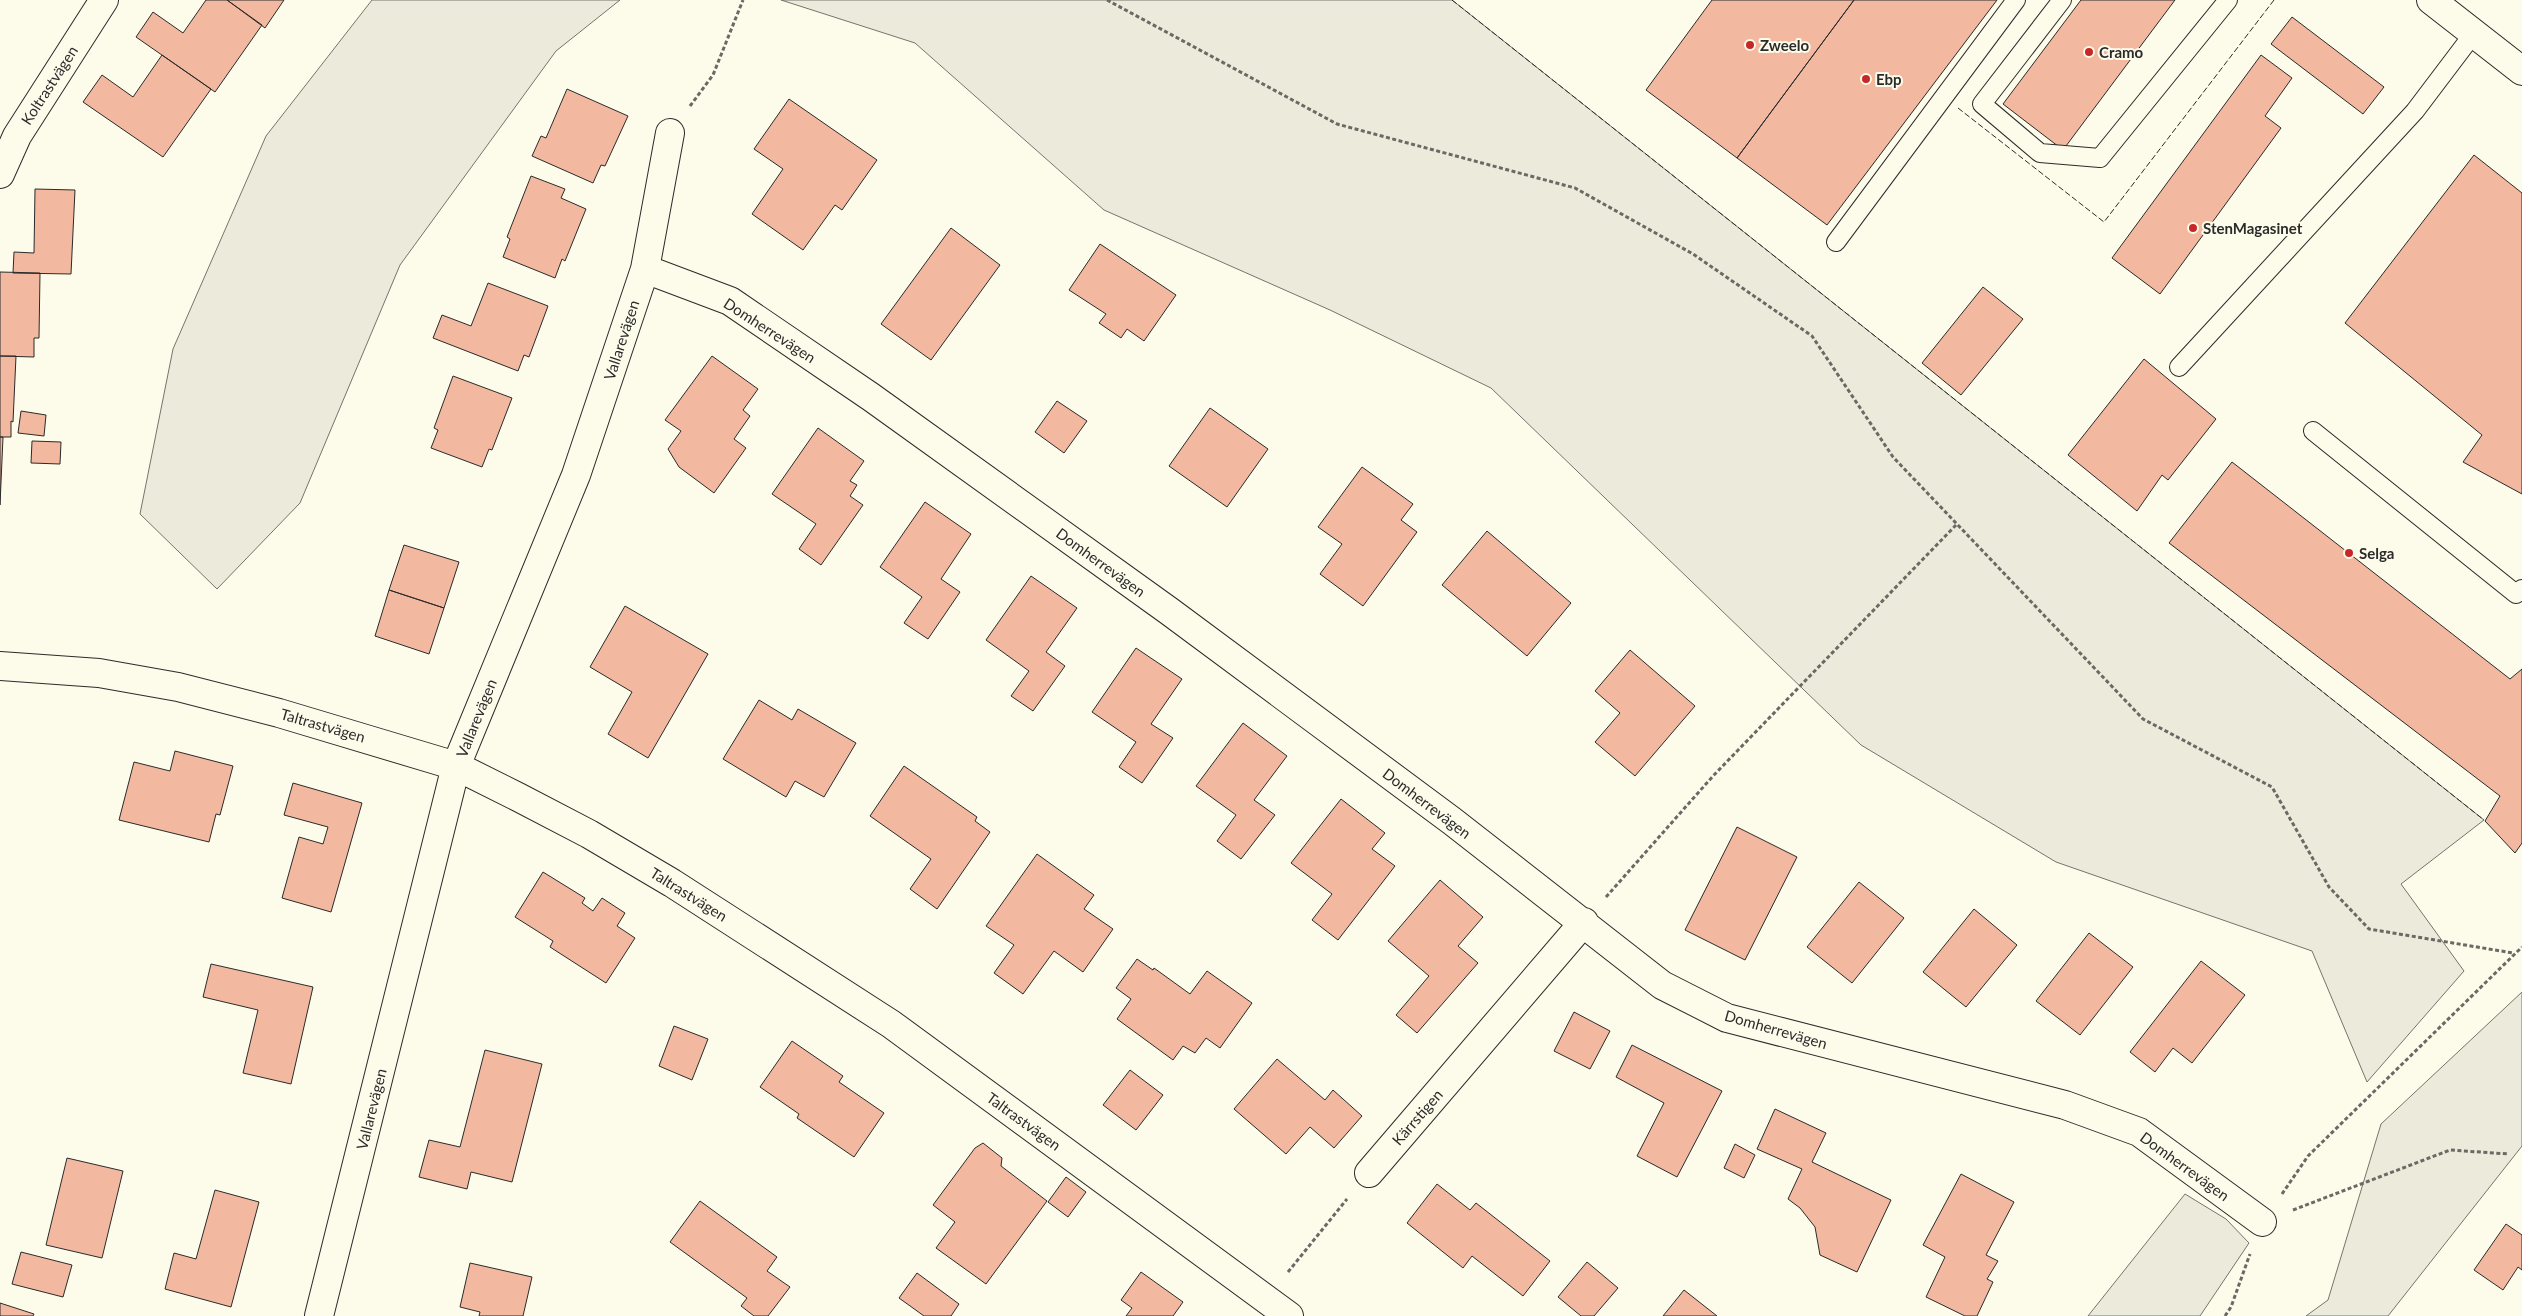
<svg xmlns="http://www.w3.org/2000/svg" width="2522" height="1316" font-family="Lato,sans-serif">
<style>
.green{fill:#ecebdb;stroke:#74746e}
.building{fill:#f2b8a0;stroke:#2b2b2b}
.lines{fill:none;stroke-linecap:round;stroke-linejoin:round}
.lane-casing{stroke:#2b2b2b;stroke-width:20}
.street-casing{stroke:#2b2b2b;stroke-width:30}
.path{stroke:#6a6964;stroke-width:3;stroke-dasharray:4 2.5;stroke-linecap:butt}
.lane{stroke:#fdfbea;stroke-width:18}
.street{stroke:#fdfbea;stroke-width:28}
.fence{stroke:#2b2b2b;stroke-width:1;stroke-dasharray:6 2.5;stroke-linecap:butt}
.poi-dot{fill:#c62828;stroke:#fdfbea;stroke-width:2}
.labels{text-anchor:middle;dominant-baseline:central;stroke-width:4;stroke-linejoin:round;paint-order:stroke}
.poi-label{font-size:15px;font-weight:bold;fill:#2b2b2b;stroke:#fdfbea;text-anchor:start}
.street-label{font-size:15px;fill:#2b2b2b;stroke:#fdfbea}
</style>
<rect width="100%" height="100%" fill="#fdfbea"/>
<path class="green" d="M372 0H620L556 51 400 265 300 503 217 589 140 514 173 349 266 136Z
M781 0H1452L2484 820 2401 884 2464 971 2367 1082 2312 951 2056 862 1861 745 1491 388 1330 310 1104 210 915 43Z
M2522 992V1146L2388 1316H2306L2328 1300 2381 1124Z
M2185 1194 2226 1219 2249 1243 2200 1316H2088Z"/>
<path class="building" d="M206 0H227L262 25 215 92 136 37 153 12 183 33Z
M227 0H284L265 28Z
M1712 0H1854L1737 158 1646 90Z
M1854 0H1997L1827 225 1737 158Z
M2081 0H2175L2063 150 2003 104Z
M2292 17 2384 87 2363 114 2271 44Z
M162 55 211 89 163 157 83 102 102 75 133 97Z
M2261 55 2292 78 2265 116 2281 128 2160 294 2112 258Z
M567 89 628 116 605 166 601 165 593 183 532 156 541 136 546 138Z
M789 99 877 160 842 210 835 205 803 250 752 214 783 169 754 149Z
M2474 155 2522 193V494L2463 462 2482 435 2345 323Z
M531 176 565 189 561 198 586 209 565 261 562 259 555 278 503 257 510 239 507 237Z
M35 189 75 190 71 274 13 273 14 252 34 253Z
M951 228 1000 265 931 360 881 324Z
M1100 244 1176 295 1144 341 1127 329 1121 338 1099 323 1106 314 1069 290Z
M0 272 40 273 39 338H34V357L0 356Z
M488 283 548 306 529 357 524 355 518 371 433 338 442 315 471 326Z
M1983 287 2023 319 1961 395 1922 363Z
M0 356H16L13 422 11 421V437H0Z
M712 356 758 389 743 410 750 416 734 439 746 448 714 493 679 467 668 449 681 431 665 420Z
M2144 359 2216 419 2168 480 2162 475 2137 511 2068 455Z
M453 376 512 398 492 450 489 449 482 467 431 448 438 430 434 428Z
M1057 401 1087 421 1064 453 1035 432Z
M1210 408 1268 449 1227 507 1169 466Z
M21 411 46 415 44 436 18 433Z
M818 428 864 461 850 481 857 485 850 496 863 505 821 565 799 549 816 524 772 494Z
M0 437H3L0 505Z
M32 441 61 442 60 464 31 463Z
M2232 462 2510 679 2522 669V843L2515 853 2485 821 2500 796 2169 543Z
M1362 467 1413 504 1401 520 1417 532 1363 606 1320 574 1342 544 1318 527Z
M925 502 971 534 941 579 960 592 928 639 904 623 922 597 880 567Z
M1487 531 1571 603 1527 656 1442 585Z
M404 545 459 562 444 608 389 590Z
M1031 576 1077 608 1046 652 1065 666 1033 711 1011 696 1029 671 986 640Z
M389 590 444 608 429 654 375 636Z
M625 606 708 654 648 758 608 734 632 692 590 667Z
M1136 648 1182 679 1151 724 1173 738 1142 783 1119 767 1136 742 1092 712Z
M1630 650 1695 706 1635 776 1595 742 1620 713 1595 691Z
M759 700 792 720 798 709 856 743 824 797 795 781 786 797 723 759Z
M1243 723 1287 756 1254 800 1275 815 1241 859 1217 841 1236 815 1196 786Z
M175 751 233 766 220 815 216 814 209 842 119 820 134 762 170 771Z
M904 766 977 817 975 821 990 832 937 909 910 889 931 859 870 816Z
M293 783 362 803 331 912 282 898 299 837 323 844 328 827 284 815Z
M1341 799 1385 833 1372 849 1395 866 1338 940 1312 920 1332 894 1291 863Z
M1737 827 1797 857 1745 960 1685 930Z
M1037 854 1094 895 1084 909 1113 929 1083 972 1054 951 1023 994 994 973 1014 945 986 926Z
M543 872 585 898 582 903 593 911 602 898 625 913 617 926 635 938 606 983 550 947 553 941 515 917Z
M1440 880 1483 917 1458 946 1478 963 1417 1033 1396 1015 1429 976 1388 941Z
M1859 882 1904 918 1852 983 1807 947Z
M1974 909 2017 945 1966 1007 1923 972Z
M2089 933 2133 967 2080 1035 2036 1001Z
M1137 959 1153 970 1154 968 1190 994 1207 971 1252 1003 1220 1048 1206 1038 1195 1053 1183 1046 1173 1060 1117 1019 1131 999 1116 988Z
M2201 961 2245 995 2192 1063 2173 1048 2155 1072 2130 1052Z
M211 964 313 987 291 1084 243 1073 258 1010 203 997Z
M1574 1012 1610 1031 1590 1069 1554 1051Z
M674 1026 708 1039 692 1080 659 1066Z
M792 1041 843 1076 839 1082 884 1113 854 1157 797 1118 799 1114 760 1087Z
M1632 1045 1722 1091 1677 1177 1637 1156 1664 1103 1616 1077Z
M485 1050 542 1064 512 1182 471 1172 467 1189 419 1177 429 1140 460 1147Z
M1277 1059 1325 1100 1333 1090 1362 1116 1334 1148 1310 1127 1286 1154 1234 1109Z
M1130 1070 1163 1095 1136 1130 1103 1105Z
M1775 1109 1826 1133 1812 1162 1891 1200 1857 1272 1820 1255 1815 1227 1800 1208 1788 1199 1802 1169 1757 1149Z
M983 1143 1002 1158 1001 1166 1047 1201 986 1284 936 1248 955 1222 933 1205 975 1148Z
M1735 1144 1755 1155 1744 1178 1724 1168Z
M67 1158 123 1171 102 1258 46 1245Z
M1961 1174 2014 1202 1986 1255 1998 1261 1987 1279 1993 1282 1977 1316H1965L1926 1297 1945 1257 1923 1245Z
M1066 1177 1086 1192 1068 1217 1048 1202Z
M1437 1184 1470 1210 1476 1203 1550 1261 1523 1296 1472 1256 1463 1268 1407 1223Z
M215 1190 259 1202 231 1307 165 1289 174 1253 196 1259Z
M700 1201 777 1257 767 1271 790 1287 768 1316H754L741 1306 747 1298 670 1242Z
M2506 1224 2522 1235V1270L2518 1267 2503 1290 2474 1270Z
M21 1252 72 1265 63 1297 12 1284Z
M1587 1262 1618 1288 1594 1316H1581L1558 1297Z
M470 1263 532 1277 523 1316H479L480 1312 460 1307Z
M1141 1272 1183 1302 1173 1316H1126L1132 1308 1121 1300Z
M917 1273 959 1304 951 1316H924L899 1298Z
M1684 1290 1717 1316H1663Z
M0 1303 34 1314 33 1316H0Z"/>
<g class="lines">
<g class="lane-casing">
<path id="lane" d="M2062 0 1982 104 2040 153 2100 158 2228 0
M1836 242 2016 0
M2179 367 2415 111 2474 33
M2313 431 2516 594 2522 589"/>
</g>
<g class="street-casing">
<path id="street" d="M2431 0 2522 71
M0 174 17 136 104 0
M645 269 730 301 871 397 1169 611 1452 821 1662 985 1727 1018 2065 1105 2139 1132 2262 1222
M0 666 99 673 178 687 279 713 456 766 518 797 589 834 672 883 891 1024 1289 1316
M1369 1173 1584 922
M319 1316 456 766 576 475 645 269 670 133"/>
</g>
<path class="path" d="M1107 0 1337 124 1575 188 1693 254 1812 336 1893 457 2143 719 2272 787 2329 887 2369 929 2513 953
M690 106 713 75 743 0
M1606 897 1713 776 1956 525
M2282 1194 2308 1156 2522 947
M2293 1210 2450 1150 2509 1154
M1288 1272 1347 1199
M2225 1316 2231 1307 2250 1254"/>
<use href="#lane" class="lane"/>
<use href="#street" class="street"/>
<path class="fence" d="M1452 0 2484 820
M1958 108 2104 222 2274 0"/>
</g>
<g class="poi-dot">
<circle cx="1750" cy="45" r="5"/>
<circle cx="2089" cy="52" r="5"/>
<circle cx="1866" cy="79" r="5"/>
<circle cx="2193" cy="228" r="5"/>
<circle cx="2349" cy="553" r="5"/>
</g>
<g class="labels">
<g class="poi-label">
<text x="1760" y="45">Zweelo</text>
<text x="2099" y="52">Cramo</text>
<text x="1876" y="79">Ebp</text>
<text x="2203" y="228">StenMagasinet</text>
<text x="2359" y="553">Selga</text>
</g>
<g class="street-label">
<text transform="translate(49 85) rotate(-57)">Koltrastvägen</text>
<text transform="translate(770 330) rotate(33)">Domherrevägen</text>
<text transform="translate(621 340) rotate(-72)">Vallarevägen</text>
<text transform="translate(1101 562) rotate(36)">Domherrevägen</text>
<text transform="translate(476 718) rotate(-68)">Vallarevägen</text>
<text transform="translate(323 725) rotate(16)">Taltrastvägen</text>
<text transform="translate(1427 803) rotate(37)">Domherrevägen</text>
<text transform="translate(689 894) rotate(32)">Taltrastvägen</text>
<text transform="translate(1776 1029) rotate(16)">Domherrevägen</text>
<text transform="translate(371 1109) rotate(-76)">Vallarevägen</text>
<text transform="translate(1417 1117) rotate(-49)">Kärrstigen</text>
<text transform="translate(1024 1121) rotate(36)">Taltrastvägen</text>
<text transform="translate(2185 1166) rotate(36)">Domherrevägen</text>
</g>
</g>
</svg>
